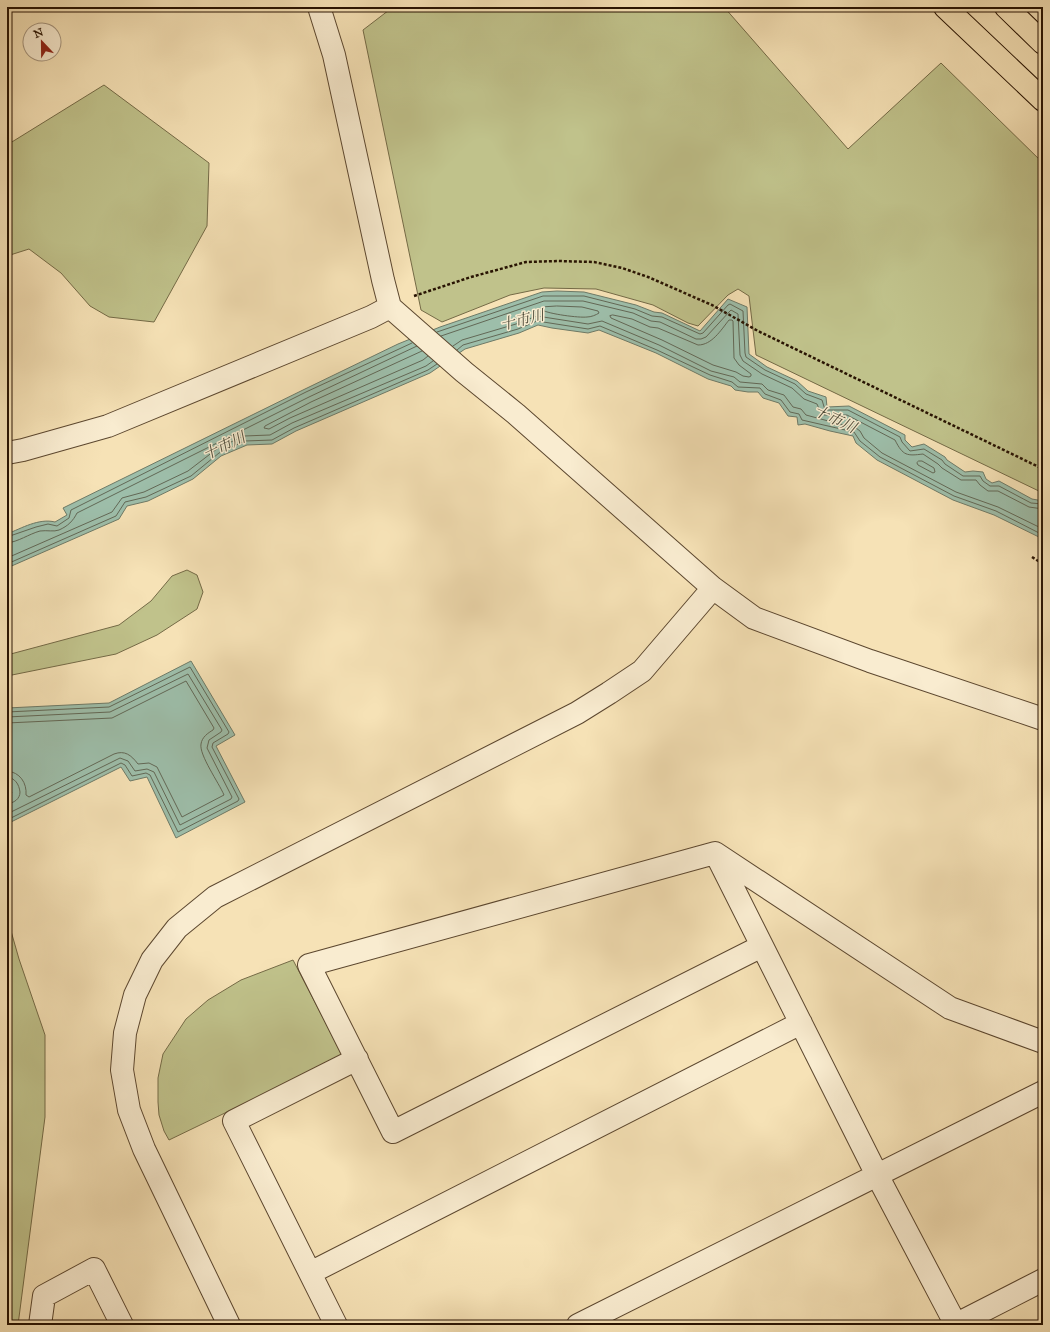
<svg xmlns="http://www.w3.org/2000/svg" width="1050" height="1332" font-family="'IM FELL Great Primer','Noto Serif JP',serif">
<style>
.green{fill:#c0c28b;stroke:#746a46}
.water{fill:#9dbeaa;stroke:#6e7a67}
.lines{fill:none;stroke-linecap:round;stroke-linejoin:round}
.shore{stroke:#626856;stroke-width:1}
.minor-casing{stroke:#5c472f;stroke-width:24}
.major-casing{stroke:#281302;stroke-width:24}
.path{stroke:#281302;stroke-width:2.5;stroke-dasharray:3 2;stroke-linecap:butt}
.minor{stroke:#f9ecd0;stroke-width:22}
.major{stroke:#f6e2b6;stroke-width:22}
.labels{text-anchor:middle;dominant-baseline:central;stroke-width:3;stroke-linejoin:round;paint-order:stroke}
.water-label{font-size:15px;font-style:italic;fill:#514f3d;stroke:#f9ecd0}
</style>
<rect width="100%" height="100%" fill="#f6e2b6"/>
<filter id="stains"><feTurbulence type="fractalNoise" baseFrequency=".005" numOctaves="4"/><feColorMatrix values="0 0 0 0 .2 0 0 0 0 .09 0 0 0 0 .02 0 0 0 .5 -.17"/></filter>
<radialGradient id="worn" r=".72"><stop offset=".6" stop-color="#630" stop-opacity="0"/><stop offset="1" stop-color="#630" stop-opacity=".3"/></radialGradient>
<path class="green" d="M393 7H724L848 149 941 63 1043 163V493L756 355 749 296 738 289 728 295 698 326 688 323 653 305 596 289 544 288 510 295 442 322 421 310 363 30Z
M104 85 209 163 207 226 154 322 109 317 90 306 61 273 29 249 7 256V145Z
M187 570 197 575 203 592 197 609 157 635 116 654 7 676V655L119 625 151 601 172 576Z
M7 917 19 959 45 1035V1117L18 1325H7Z
M293 960 343 1056 169 1140 164 1131 159 1115 158 1102V1078L163 1054 186 1019 208 1000 241 980Z"/>
<path class="water" d="M557 291 584 292 636 305 654 312 662 313 700 331 728 299 747 307 749 354 767 367 797 381 808 391 826 397 827 407 849 406 905 435V440L912 447 924 444 945 457 947 460 965 472 973 471 983 472 986 479 992 483 999 481 1032 499 1043 501V539L994 515 953 500 877 460 856 443 853 436 830 431 805 424 798 425 797 417 788 416 779 403 763 398 758 392H748L735 390 731 386 708 379 656 353 599 330 588 333 552 328 538 325 519 333 465 349 430 373 296 431 272 444 247 445 221 456 193 479 148 501 127 506 119 519 7 568V534C22 528 39 518 55 522L67 515 63 508 305 389 398 344 440 327 542 292Z
M191 661 235 735 216 746 245 802 176 838 147 777 130 781 121 767 7 824V795L12 793 7 783V708L109 703Z"/>
<g class="lines">
<path class="shore" d="M557 306 582 307 598 311 599 313C596 315 591 317 587 317 579 318 549 314 542 310L545 307Z
M613 315 632 319 650 327 658 328 698 345C712 345 721 330 729 320H732L733 321 734 358 739 365 751 374V376L749 377 743 376 736 372 713 365 662 340 611 318 610 316Z
M437 332 543 296H584L635 309 652 316 662 317 700 334 703 333 728 305 730 304 743 311 745 353 746 357 765 370 795 384 806 394 822 400 825 410H848L900 437 902 442 910 451 924 449 942 460 945 464 963 476H980L983 481 990 486H999L1031 503 1043 504
M441 336 544 301H583L633 313 651 321 660 322 696 339H701L706 337 730 311 731 310 738 314 740 355 743 361 762 374 792 388 804 399 817 404 820 411 824 415H847L895 440C903 456 907 456 923 454L938 464 942 468 961 480H976L980 485 988 491H998L1029 507 1043 509
M453 346 462 340 516 324 537 316 588 324 602 321 659 345 711 371 734 377 740 382 762 384 768 390 784 395 793 407 801 409 806 415 832 422 856 428 860 431 864 438 882 453 956 492 998 507 1043 529
M457 350 463 345 518 329 537 321 588 329 600 326 657 350 710 375 732 382 738 387 760 388 765 394 781 400 790 412 799 414 802 420 854 432 860 441 880 457 954 496 996 511 1043 535
M422 351 311 402 265 426 264 428 269 429 290 418 423 360 428 356
M919 461H922L934 468 935 472 933 473 918 465 917 463Z
M7 537 36 527 48 524 57 526 69 518 71 510 306 392 412 343
M7 543C18 542 29 534 40 531 47 530 54 532 59 530 68 526 73 521 77 513L309 397 417 346
M7 558 112 512 122 498 144 492 188 471 218 448 244 436 270 435 292 423 426 366 433 361
M7 564 116 516 125 502 146 497 191 476 219 453 245 441 272 440 294 428 428 370 437 364
M7 712 109 707 190 667 229 732 228 734 213 743 212 747 239 799 238 801 178 832 150 775 146 773 132 776 125 765 121 763 7 820
M7 717 110 712 188 674 222 730 221 732 209 740 207 748 232 797 231 799 180 825 154 772 147 769 135 771 128 761 120 758 7 814
M7 723 112 718 186 681 214 728 213 730C208 733 202 737 201 744 199 755 219 783 224 795L182 817 157 767 149 763 138 764C131 755 125 750 114 754L29 797 26 795C27 783 20 772 7 771
M7 777C15 778 19 784 20 792 20 799 14 803 7 804"/>
<g class="minor-casing">
<path id="minor" d="M319 7 334 55 383 280 390 307
M7 453 23 450 108 426 371 317 390 307 464 372 516 414 713 588 754 618 870 661 1043 719
M716 854 877 1175 956 1325
M762 946 393 1132 309 965 715 853 950 1008 1043 1042
M310 1273 801 1023
M40 1325 44 1296 94 1269 122 1325
M229 1325 144 1149 129 1110 122 1070 125 1033 135 995 152 960 177 928 215 897 577 713 609 693 642 671 713 588
M336 1325 234 1121 357 1059
M578 1325 1043 1092
M955 1325 1043 1280"/>
</g>
<g class="major-casing">
<path id="major" d="M945 7 1043 100
M1006 7 1043 43"/>
</g>
<path class="path" d="M414 296 471 277 526 262 558 261 594 262 622 268 648 277 712 305 758 331 1043 469
M1032 557 1043 564"/>
<use href="#minor" class="minor"/>
<use href="#major" class="major"/>
</g>
<g class="labels">
<g class="water-label">
<text transform="translate(522 320) rotate(-14)">十市川</text>
<text transform="translate(835 419) rotate(25)">十市川</text>
<text transform="translate(224 446) rotate(-26)">十市川</text>
</g>
</g>
<rect width="1050" height="1332" fill="none" stroke="#f6e2b6" stroke-width="24"/>
<rect x="8" y="8" width="1034" height="1316" fill="none" stroke="#281302" stroke-width="2"/>
<rect x="12" y="12" width="1026" height="1308" fill="none" stroke="#281302"/>
<g transform="translate(42 42) rotate(338)"><circle r="19" fill="#f9ecd0" stroke="#a5957e"/>
<path d="M0-3L7 15L0 10L-7 15Z" fill="#8f2418"/>
<text y="-6" font-size="11" font-weight="bold" text-anchor="middle" fill="#281302">N</text>
</g>
<rect width="100%" height="100%" filter="url(#stains)"/>
<rect width="100%" height="100%" fill="url(#worn)"/>
</svg>
